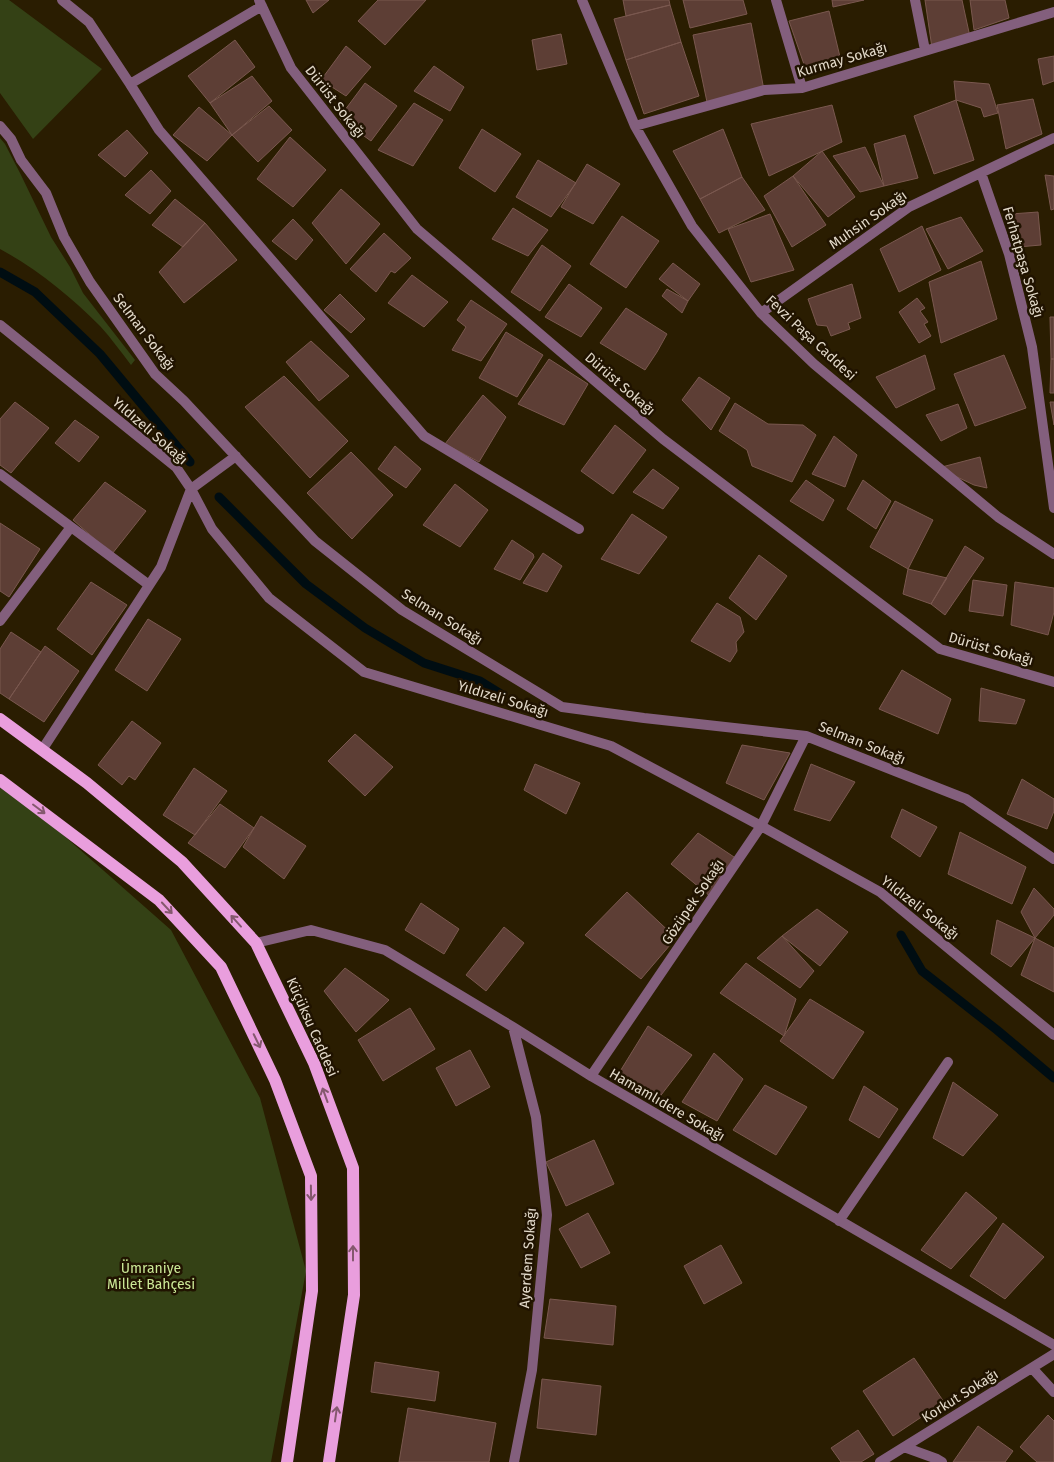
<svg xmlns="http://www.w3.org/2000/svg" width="1054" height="1462" font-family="'Fira Sans',sans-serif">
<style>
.green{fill:#344115}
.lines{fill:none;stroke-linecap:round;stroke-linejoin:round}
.stream{stroke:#000d12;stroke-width:9}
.building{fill:#5d3e35;stroke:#7a584f}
.minor{stroke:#835f7d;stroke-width:10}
.primary{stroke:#e99edd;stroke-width:12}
.oneway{stroke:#84586e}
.labels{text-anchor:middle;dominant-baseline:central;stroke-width:5;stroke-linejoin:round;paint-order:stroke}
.street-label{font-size:14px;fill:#e3daca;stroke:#201300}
.park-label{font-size:14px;fill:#cbe896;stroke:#201300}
</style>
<rect width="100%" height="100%" fill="#2a1d01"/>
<path class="green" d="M0 0H9L102 69 33 139 0 93Z
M0 138 5 144 20 173 51 237 70 267 83 293 135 360 131 365C121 352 111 338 100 326 70 296 37 269 0 249Z
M0 786 36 811 171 930 260 1098 306 1271 271 1462H0Z"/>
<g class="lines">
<path class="stream" d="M0 272 35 292 100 354 190 462
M219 497 306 584 365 628 424 663 480 681 501 694
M901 935 922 971 997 1030 1054 1078"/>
</g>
<path class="building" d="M306 0H329L313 13Z
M378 0H426L385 45 358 21Z
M623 0H669L670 5 626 16Z
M683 0H743L747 14 690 28Z
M832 0H864L833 7Z
M925 0H962L970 37 932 48Z
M970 0H1005L1009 18 974 30Z
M670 5 681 42 626 60 614 19Z
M829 11 841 61 807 73 789 21Z
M751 23 764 90 707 102 693 35Z
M561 34 567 64 537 70 532 40Z
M235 40 255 67 210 103 188 76Z
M681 42 699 96 644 114 626 60Z
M346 46 371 67 346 96 321 80Z
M1054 56V81L1043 85 1038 59Z
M434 66 464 87 450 111 414 91Z
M252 76 272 101 232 135 210 103Z
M954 81 989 84 998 113 984 117 981 108 956 100Z
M365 83 397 106 371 141 339 118Z
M1033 99 1042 134 1006 149 997 105Z
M956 100 974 160 934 174 914 116Z
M414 103 443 120 413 166 378 150Z
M832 105 842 142 769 176 751 124Z
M269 106 292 130 258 162 232 135Z
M199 107 232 135 207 161 173 135Z
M482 129 521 154 495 192 459 168Z
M723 129 742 177 700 199 673 151Z
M127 130 148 153 125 177 98 155Z
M905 135 918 178 884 186 874 144Z
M290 137 326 170 293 207 257 179Z
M865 147 884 186 860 192 833 156Z
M822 151 855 197 828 217 793 176Z
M538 160 576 183 551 217 516 197Z
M587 164 620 184 593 224 561 207Z
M151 170 171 191 150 214 125 195Z
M1045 175 1054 176V209L1051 210Z
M793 176 826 225 792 247 764 196Z
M742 177 765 210 719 233 700 199Z
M341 189 380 224 346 264 312 223Z
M175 199 205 223 183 247 152 225Z
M513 208 548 230 528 256 492 239Z
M1038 212 1041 245 1018 247 1011 214Z
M770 214 794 270 751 282 728 229Z
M622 216 659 241 626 288 590 264Z
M961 217 983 251 948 269 926 229Z
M293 219 313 240 296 260 272 241Z
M205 223 237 260 184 303 159 272Z
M922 226 941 270 899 292 880 249Z
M384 233 411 258 395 273 391 271 376 292 350 269Z
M542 245 571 266 540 311 511 292Z
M981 261 997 319 941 343 929 282Z
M673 263 700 284 688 301 659 279Z
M412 275 448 302 424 327 388 303Z
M569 284 602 308 581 337 545 317Z
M852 284 861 318 848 323 850 329 831 336 827 326 817 325 808 299Z
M667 289 688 301 682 313 662 296Z
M340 294 365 319 351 333 324 310Z
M917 298 925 308 920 311 928 322 924 324 931 336 919 343 899 312Z
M471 300 507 324 481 361 452 350 466 327 457 320Z
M626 308 667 334 657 352 645 370 600 343Z
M1050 317H1054V359H1051Z
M506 332 543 355 517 397 479 378Z
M311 341 349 376 319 401 286 362Z
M925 355 935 389 896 408 876 377Z
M1004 355 1026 408 975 426 954 374Z
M549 359 588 384 564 425 518 404Z
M1051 359H1054V393H1050Z
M284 376 348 441 310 478 245 407Z
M699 377 730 398 711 430 682 400Z
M483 395 506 417 479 462 445 444Z
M15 402 49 428 11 473 0 465V419Z
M1050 402H1054V425Z
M735 403 768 424 803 425 816 435 792 482 752 466 747 450 719 431Z
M958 404 967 428 941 441 926 415Z
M75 420 99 437 79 462 55 443Z
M615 425 646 450 613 494 581 471Z
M834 436 857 455 845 487 812 474Z
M395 446 421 469 406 488 378 469Z
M351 452 393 495 352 539 307 493Z
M980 457 987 488 974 485 938 468Z
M653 469 679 488 663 509 633 492Z
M806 480 834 500 823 521 790 501Z
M863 480 891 501 876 529 847 509Z
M105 482 146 511 112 554 73 520Z
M455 484 488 510 460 547 423 525Z
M895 501 933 520 908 569 870 547Z
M632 514 667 537 639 574 601 559Z
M0 523 40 549 9 597 0 591Z
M512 540 533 554 534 557 520 580 494 569Z
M965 546 984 558 945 615 931 604Z
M543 553 562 566 547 592 523 583Z
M759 555 787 576 756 620 729 598Z
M908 569 947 578 931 604 903 594Z
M973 580 1007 585 1003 616 969 611Z
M91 582 127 605 92 655 57 629Z
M1015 582 1054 588V612L1048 635 1011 625Z
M717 603 740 617 744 632 736 642 737 651 730 662 691 641Z
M148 619 181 639 147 691 115 670Z
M11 632 41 652 9 699 0 693V649Z
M45 646 79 671 44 722 9 699Z
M902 670 951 699 938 734 879 709Z
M981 688 1025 700 1016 724 979 721Z
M132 721 161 743 135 780 129 776 122 785 98 765Z
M355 734 393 767 365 796 328 761Z
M742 745 790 753 764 800 726 783Z
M535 764 580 783 566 814 524 790Z
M811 764 855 782 830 821 794 810Z
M194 768 227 791 195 835 163 815Z
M1022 779 1054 799V811L1047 829 1007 814Z
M220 804 254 828 225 868 188 843Z
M902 809 937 827 920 857 891 837Z
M261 816 306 846 284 879 243 847Z
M960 832 1026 867 1012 904 948 874Z
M698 833 737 859 711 897 671 864Z
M1034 888 1054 909V915L1035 938 1021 912Z
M627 892 676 938 641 979 585 935Z
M421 903 459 929 444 954 405 930Z
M817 909 848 932 820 966 782 936Z
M997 920 1035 938 1011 967 991 954Z
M504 927 524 943 486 991 466 975Z
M782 936 814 971 800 988 757 958Z
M1035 938 1054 948V992L1021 975Z
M746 963 796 999 784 1036 720 993Z
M345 968 389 1000 356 1032 324 991Z
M810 999 864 1032 833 1079 780 1041Z
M410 1008 435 1049 383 1081 358 1040Z
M648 1026 692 1055 658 1099 619 1073Z
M470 1050 490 1087 456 1106 436 1068Z
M714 1053 743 1079 717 1121 682 1102Z
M953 1082 998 1115 963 1156 933 1138Z
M765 1085 807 1107 776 1155 733 1130Z
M864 1086 898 1109 879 1138 849 1120Z
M594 1140 614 1184 566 1206 546 1162Z
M966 1192 997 1218 951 1269 921 1250Z
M588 1213 610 1253 581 1268 559 1229Z
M1003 1223 1044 1257 1005 1299 970 1276Z
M721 1245 742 1283 704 1304 684 1266Z
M550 1299 616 1306 613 1345 544 1338Z
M914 1358 944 1402 893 1436 863 1391Z
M375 1362 439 1372 435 1401 371 1392Z
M542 1379 601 1386 596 1435 537 1428Z
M408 1408 496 1423 489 1462H399Z
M1048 1415 1054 1421V1462H1037L1020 1447Z
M978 1426 1013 1451 1005 1462H953Z
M858 1430 874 1454 861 1462H841L831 1448Z"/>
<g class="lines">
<path class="minor" d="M62 0 89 22 130 84
M259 0 291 68 417 229 663 439 940 649 1054 682
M582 0 635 126 692 226 761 313 814 364 998 517 1054 554
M776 0 802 88
M915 0 925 50
M262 6 130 84 159 130 424 436 579 529
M0 126 11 139 21 160 46 193 64 237 90 282 155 374 184 401 315 541 402 610 562 707 644 718 806 736 966 799 1054 859
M635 126 764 90 802 88 1054 12
M981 173 1009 254 1032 347 1054 508
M761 313 909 207 1054 138
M0 325 176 467 191 489 212 529 269 598 364 672 611 746 761 826 880 892 1054 1035
M0 474 149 585
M0 621 71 527
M42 750 161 567 191 489 236 456
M256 943 311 930 385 950 513 1027 591 1076 1054 1345
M513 1027 536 1117 547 1215 532 1370 514 1462
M591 1076 761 826 806 736
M839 1221 948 1062
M1032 1368 1054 1392
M904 1447 937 1459 942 1462
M880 1462 1054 1354"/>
<path class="primary" d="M0 719 87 783 182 862 256 943 314 1063 353 1168 354 1295 329 1462
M0 780 159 900 221 967 275 1080 311 1176 312 1291 287 1462"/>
</g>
<defs><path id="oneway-shaft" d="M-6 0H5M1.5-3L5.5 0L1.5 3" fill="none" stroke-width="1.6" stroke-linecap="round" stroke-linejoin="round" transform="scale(1.25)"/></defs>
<g class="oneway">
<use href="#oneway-shaft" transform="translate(39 809) rotate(37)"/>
<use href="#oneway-shaft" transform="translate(167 908) rotate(47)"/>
<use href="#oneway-shaft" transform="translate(236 921) rotate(-132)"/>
<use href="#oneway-shaft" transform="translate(257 1041) rotate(64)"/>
<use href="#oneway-shaft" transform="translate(325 1095) rotate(-110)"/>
<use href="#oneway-shaft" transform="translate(311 1193) rotate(89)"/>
<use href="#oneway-shaft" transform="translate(353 1253) rotate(-90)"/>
<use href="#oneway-shaft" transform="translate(336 1414) rotate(-82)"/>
</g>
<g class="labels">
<g class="street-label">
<text transform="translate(842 60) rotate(-16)">Kurmay Sokağı</text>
<text transform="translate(335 102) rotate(52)">Dürüst Sokağı</text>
<text transform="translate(868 220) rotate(-35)">Muhsin Sokağı</text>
<text transform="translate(1023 262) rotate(74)">Ferhatpaşa Sokağı</text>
<text transform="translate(144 332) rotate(53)">Selman Sokağı</text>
<text transform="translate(811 338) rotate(43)">Fevzi Paşa Caddesi</text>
<text transform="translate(620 384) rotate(41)">Dürüst Sokağı</text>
<text transform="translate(150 431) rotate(41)">Yıldızeli Sokağı</text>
<text transform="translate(442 617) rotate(32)">Selman Sokağı</text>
<text transform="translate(991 649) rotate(16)">Dürüst Sokağı</text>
<text transform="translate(503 699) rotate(17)">Yıldızeli Sokağı</text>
<text transform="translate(862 743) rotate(22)">Selman Sokağı</text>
<text transform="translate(693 902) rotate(-56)">Gözüpek Sokağı</text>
<text transform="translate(920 908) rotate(38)">Yıldızeli Sokağı</text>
<text transform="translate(312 1027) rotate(66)">Küçüksu Caddesi</text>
<text transform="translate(667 1105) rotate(30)">Hamamlıdere Sokağı</text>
<text transform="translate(528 1258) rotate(-86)">Ayerdem Sokağı</text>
<text transform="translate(960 1396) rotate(-32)">Korkut Sokağı</text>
</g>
<g class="park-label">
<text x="151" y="1268">Ümraniye<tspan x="151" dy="16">Millet Bahçesi</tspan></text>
</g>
</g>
</svg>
